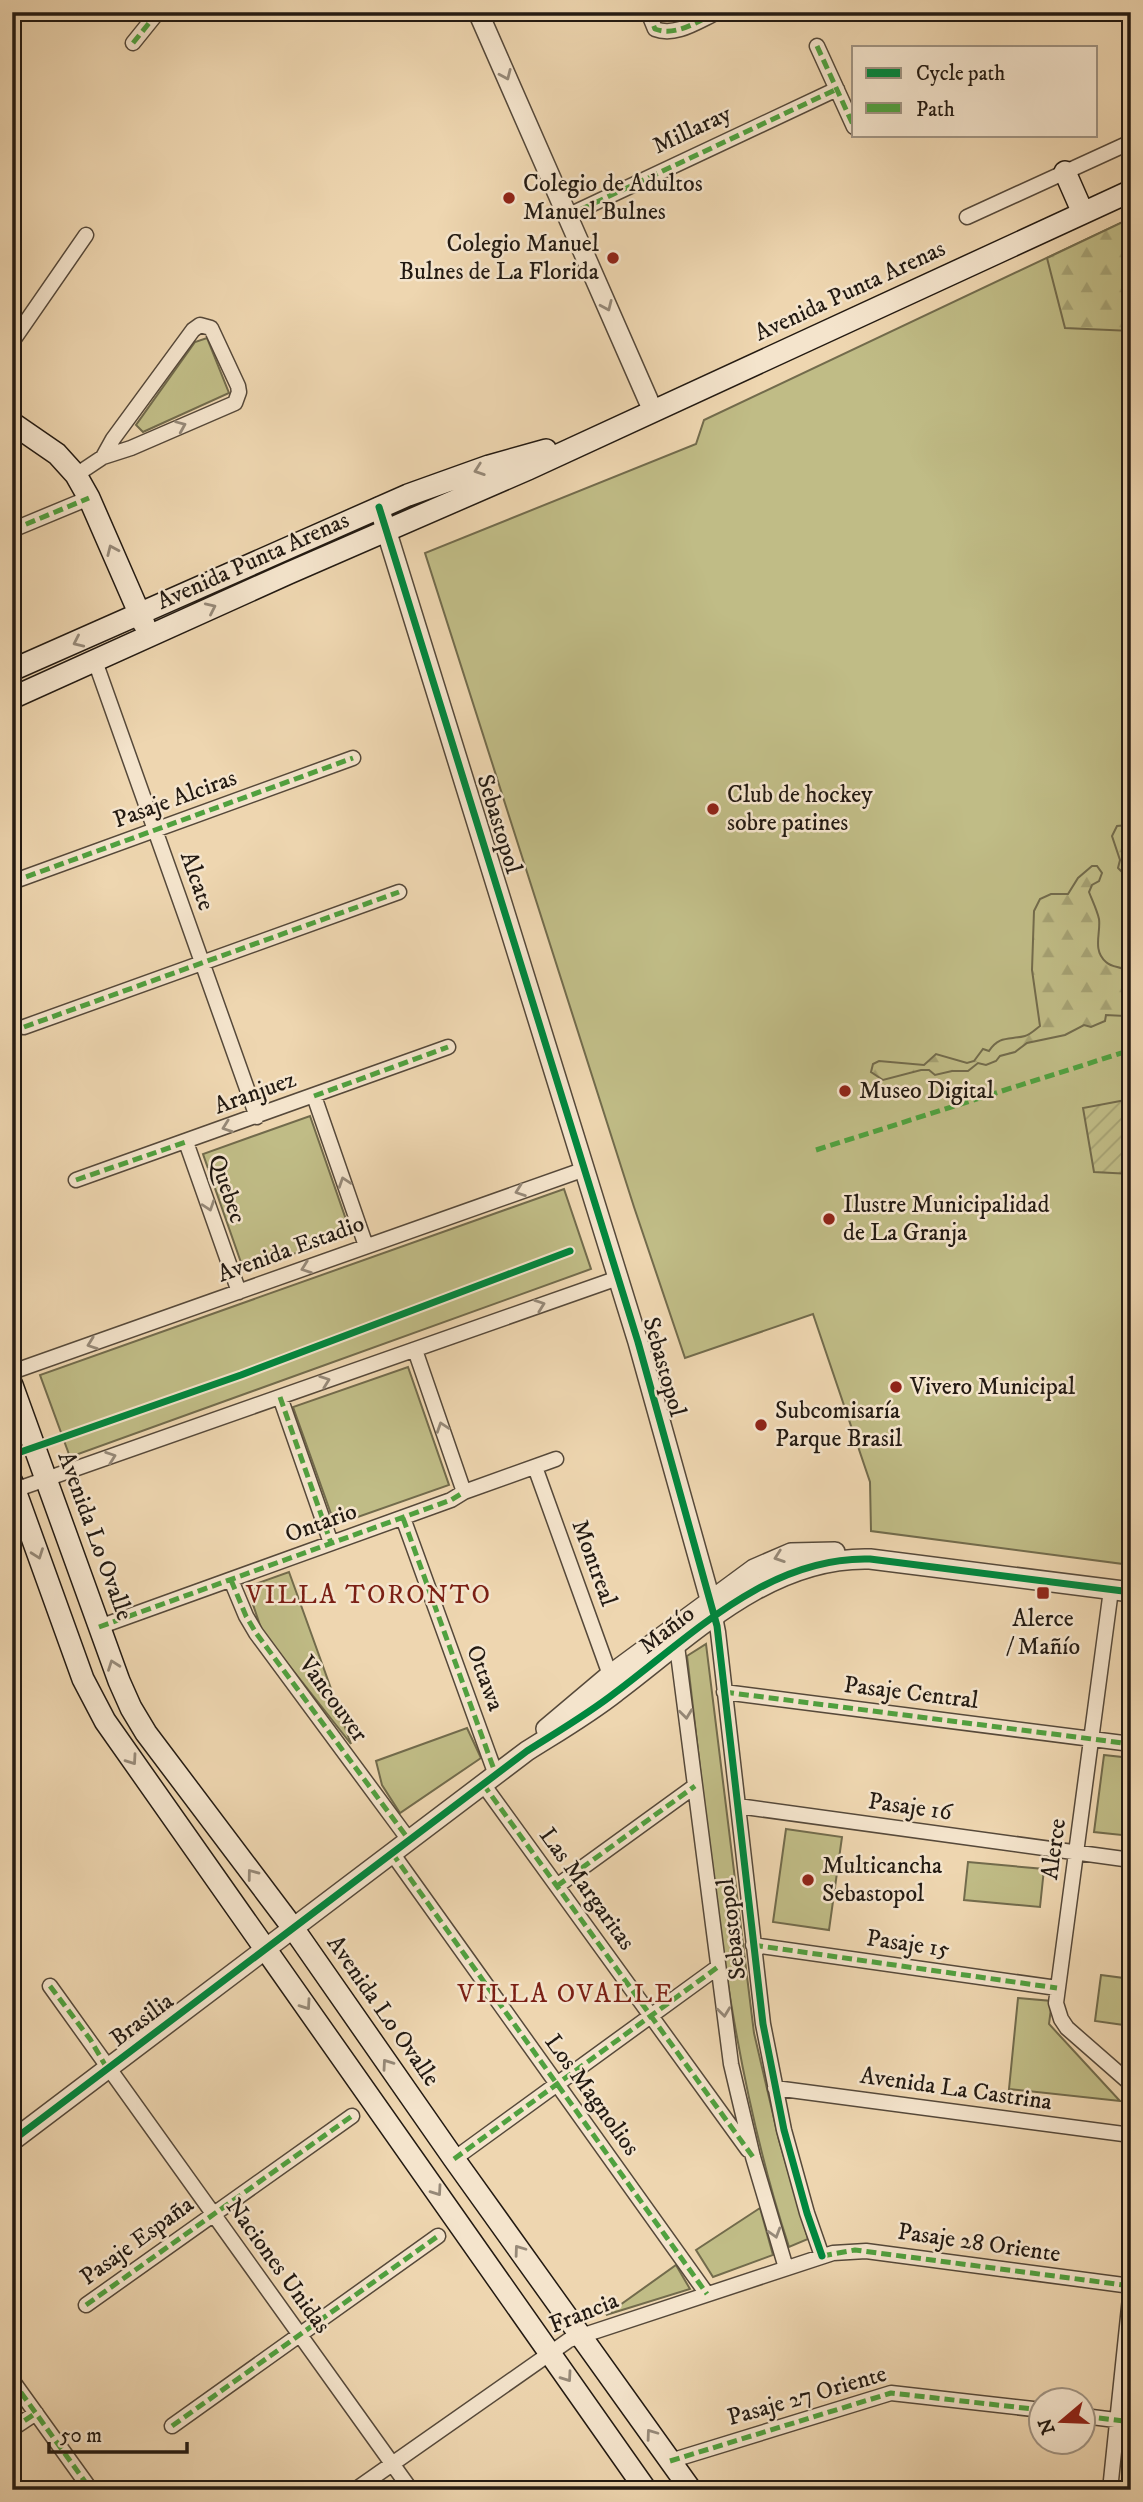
<svg xmlns="http://www.w3.org/2000/svg" width="1143" height="2502" font-family="'IM FELL DW Pica',serif">
<style>
.green{fill:#c0bc86;stroke:#726b4c;stroke-width:2}
.forest{fill:url(#forest-firs);stroke:#726b4c;stroke-width:2}
.garden{fill:url(#garden-furrows);stroke:#726b4c;stroke-width:2}
.lines{fill:none;stroke-linecap:round;stroke-linejoin:round}
.minor-casing{stroke:#56493a;stroke-width:17}
.tertiary-casing{stroke:#56493a;stroke-width:22}
.secondary-casing{stroke:#231a12;stroke-width:24}
.minor{stroke:#f4e4cc;stroke-width:14}
.tertiary{stroke:#f4e4cc;stroke-width:19}
.secondary{stroke:#f4e4cc;stroke-width:21}
.quiet{stroke:#50a13f;stroke-width:5;stroke-dasharray:10 5;stroke-linecap:butt}
.cycleway-casing{stroke:#f4e4cc;stroke-width:11}
.cycleway{stroke:#00873e;stroke-width:7}
.oneway{stroke:#968978}
.poi-dot{fill:#8f2418;stroke:#f4e4cc;stroke-width:2.5}
.labels{text-anchor:middle;dominant-baseline:central;stroke-width:5;stroke-linejoin:round;paint-order:stroke}
.street-label{font-size:24px;fill:#231a12;stroke:#f4e4cc}
.poi-label{font-size:24px;fill:#231a12;stroke:#f4e4cc;text-anchor:start}
.neighbourhood-label{font-size:26px;letter-spacing:2px;fill:#7a1f14;stroke:#f4e4cc}
</style>
<defs>
<pattern id="forest-firs" width="22" height="20" patternUnits="userSpaceOnUse" patternTransform="scale(1.75)"><rect width="22" height="20" fill="#c0bc86"/><path d="M5 1l3.5 6h-7zM16 11l3.5 6h-7z" fill="#a5a173"/></pattern>
<pattern id="garden-furrows" width="10" height="10" patternUnits="userSpaceOnUse" patternTransform="scale(1.75)"><rect width="10" height="10" fill="#c0bc86"/><path d="M-1 1l2-2M0 10L10 0M9 11l2-2" fill="none" stroke="#a5a173"/></pattern>
</defs>
<rect width="100%" height="100%" fill="#eed6b0"/>
<filter id="stains"><feTurbulence type="fractalNoise" baseFrequency=".00286" numOctaves="4"/><feColorMatrix values="0 0 0 0 .2 0 0 0 0 .09 0 0 0 0 .02 0 0 0 .5 -.17"/></filter>
<radialGradient id="worn" r=".72"><stop offset=".6" stop-color="#630" stop-opacity="0"/><stop offset="1" stop-color="#630" stop-opacity=".3"/></radialGradient>
<path class="green" d="M1131 218V1565L871 1531 870 1482 813 1314 685 1358 634 1207 425 553 696 444 704 420Z
M207 338 229 393 143 432 136 425 195 342Z
M310 1116 351 1234 244 1271 203 1154Z
M564 1189 591 1269 70 1457 40 1375Z
M408 1367 449 1485 335 1525 293 1407Z
M289 1572 351 1744 262 1631 247 1587Z
M706 1644 754 2033 779 2140 808 2239 789 2247C726 2056 711 1854 687 1656Z
M467 1728 481 1758 400 1813 382 1785 376 1761Z
M1104 1755 1131 1758V1836L1094 1832Z
M786 1829 842 1837 829 1930 773 1922Z
M968 1862 1044 1869 1040 1907 964 1900Z
M1101 1975 1131 1979V2026L1095 2021Z
M1018 1998 1052 2001 1049 2024 1120 2101 1009 2089Z
M760 2208 773 2255 713 2277 696 2250Z
M676 2265 690 2289 606 2315Z"/>
<path class="forest" d="M1131 218V331L1065 328 1047 258Z
M1128 825 1131 827V873L1122 872 1118 868 1120 860 1112 836 1117 826Z
M1092 866H1097L1102 873 1099 881 1092 885 1089 892C1092 900 1097 910 1099 919 1101 933 1092 950 1106 962 1114 969 1120 965 1131 973V1014L1125 1016 1106 1015 1105 1021 1091 1027 1084 1025 1065 1035 1027 1043 1015 1052 1000 1056 996 1061 986 1065 978 1063 968 1071H952L935 1075 929 1070H921L883 1080 871 1072 873 1064 879 1061 924 1065 936 1054 967 1063 974 1061 983 1049 989 1051C999 1035 1010 1040 1025 1036 1030 1035 1036 1029 1040 1026L1032 970 1034 911 1040 899 1051 894H1068L1078 878Z"/>
<path class="garden" d="M1131 1099V1174L1094 1172 1083 1108Z"/>
<g class="lines">
<g class="minor-casing">
<path id="minor" d="M648 12 655 29C676 37 698 21 718 12
M133 43 158 12
M817 46 854 127
M567 216 837 89
M967 217 1131 142
M12 342 86 235
M76 475 103 457 131 448 235 403 239 392 238 386 211 328 200 325 193 330 113 439 103 457
M12 530 89 498
M95 661 257 1117
M12 882 353 758
M24 1027 399 892
M314 1096 366 1246
M186 1142 239 1292
M76 1180 448 1047
M415 1350 464 1492
M12 1372 585 1169
M280 1397 331 1543
M535 1467 610 1675
M12 1491 618 1278
M403 1518 496 1775
M231 1580 246 1616 256 1633 409 1840
M1111 1590 1056 2003 1061 2019 1067 2028 1131 2084
M715 1617 718 1632 763 2024 784 2130 807 2213 822 2256
M99 1627 451 1500 464 1492 556 1459
M677 1646 731 2064 753 2157 786 2268
M724 1692 1131 1744
M483 1784 748 2150
M738 1806 1131 1860
M392 1853 707 2294
M557 1886 695 1786
M753 1945 1057 1988
M50 1986 411 2490
M775 2088 1131 2135
M454 2159 718 1967
M86 2305 352 2116
M12 2380 91 2490
M1084 2416 1131 2422
M172 2426 438 2236
M12 2429 36 2413
M670 2461 891 2393 1042 2410
M355 2490 569 2340 833 2253 866 2251 1131 2286
M1110 2490 1131 2288"/>
</g>
<g class="tertiary-casing">
<path id="tertiary" d="M478 12 653 411
M379 507 638 1342 715 1617
M546 1729 610 1675 754 1569 791 1553 835 1552
M12 2141 527 1751C557 1732 588 1714 616 1692 692 1635 769 1556 870 1559L1131 1592"/>
</g>
<g class="secondary-casing">
<path id="secondary" d="M1065 172 1083 213
M12 423 57 454 76 475 89 498 144 624
M12 670 408 495 489 466 546 450
M12 698 289 573 528 469 1131 191
M12 1385 119 1681 131 1708 146 1733 293 1928 454 2159 691 2490
M12 1482 83 1679 105 1721 646 2490"/>
</g>
<use href="#minor" class="minor"/>
<use href="#tertiary" class="tertiary"/>
<use href="#secondary" class="secondary"/>
<path class="quiet" d="M648 12 655 29C676 37 698 21 718 12
M133 43 158 12
M817 46 854 127
M567 216 837 89
M12 530 89 498
M12 882 353 758
M24 1027 399 892
M314 1096 448 1047
M816 1150 1131 1050
M76 1180 186 1142
M280 1397 331 1543
M403 1518 496 1775
M231 1580 246 1616 256 1633 409 1840
M99 1627 451 1500 464 1492
M724 1692 1131 1744
M483 1784 753 2157
M392 1853 707 2294
M557 1886 695 1786
M753 1945 1057 1988
M50 1986 90 2039 108 2070
M454 2159 718 1967
M822 2256 855 2250 1131 2286
M86 2305 352 2116
M12 2380 91 2490
M1084 2416 1131 2422
M172 2426 438 2236
M12 2429 36 2413
M670 2461 891 2393 1042 2410"/>
<g class="cycleway-casing">
<path id="cycleway" d="M379 507 638 1342 717 1626 763 2024 784 2130 807 2213 822 2256
M12 1455 241 1375 570 1251
M12 2141 527 1751C557 1732 588 1714 616 1692 692 1635 769 1556 870 1559L1131 1592"/>
</g>
<use href="#cycleway" class="cycleway"/>
</g>
<defs><path id="oneway-chevron" d="M-2-3.5L2.5 0L-2 3.5" fill="none" stroke-width="1.6" stroke-linecap="round" stroke-linejoin="round" transform="scale(1.75)"/></defs>
<g class="oneway">
<use href="#oneway-chevron" transform="translate(506 75) rotate(66)"/>
<use href="#oneway-chevron" transform="translate(607 306) rotate(66)"/>
<use href="#oneway-chevron" transform="translate(181 426) rotate(-23)"/>
<use href="#oneway-chevron" transform="translate(479 470) rotate(161)"/>
<use href="#oneway-chevron" transform="translate(112 550) rotate(-114)"/>
<use href="#oneway-chevron" transform="translate(211 608) rotate(-25)"/>
<use href="#oneway-chevron" transform="translate(78 642) rotate(155)"/>
<use href="#oneway-chevron" transform="translate(227 1127) rotate(160)"/>
<use href="#oneway-chevron" transform="translate(344 1182) rotate(-109)"/>
<use href="#oneway-chevron" transform="translate(520 1191) rotate(160)"/>
<use href="#oneway-chevron" transform="translate(209 1206) rotate(71)"/>
<use href="#oneway-chevron" transform="translate(306 1268) rotate(160)"/>
<use href="#oneway-chevron" transform="translate(540 1305) rotate(-20)"/>
<use href="#oneway-chevron" transform="translate(92 1344) rotate(160)"/>
<use href="#oneway-chevron" transform="translate(325 1381) rotate(-20)"/>
<use href="#oneway-chevron" transform="translate(442 1427) rotate(-109)"/>
<use href="#oneway-chevron" transform="translate(111 1457) rotate(-20)"/>
<use href="#oneway-chevron" transform="translate(38 1554) rotate(70)"/>
<use href="#oneway-chevron" transform="translate(779 1557) rotate(161)"/>
<use href="#oneway-chevron" transform="translate(113 1665) rotate(-110)"/>
<use href="#oneway-chevron" transform="translate(686 1714) rotate(83)"/>
<use href="#oneway-chevron" transform="translate(132 1760) rotate(55)"/>
<use href="#oneway-chevron" transform="translate(252 1874) rotate(-127)"/>
<use href="#oneway-chevron" transform="translate(306 2005) rotate(55)"/>
<use href="#oneway-chevron" transform="translate(724 2012) rotate(83)"/>
<use href="#oneway-chevron" transform="translate(387 2064) rotate(-125)"/>
<use href="#oneway-chevron" transform="translate(437 2191) rotate(55)"/>
<use href="#oneway-chevron" transform="translate(775 2233) rotate(73)"/>
<use href="#oneway-chevron" transform="translate(519 2250) rotate(-126)"/>
<use href="#oneway-chevron" transform="translate(567 2377) rotate(55)"/>
<use href="#oneway-chevron" transform="translate(651 2434) rotate(-126)"/>
</g>
<g class="poi-dot">
<circle cx="509" cy="198" r="7"/>
<circle cx="613" cy="258" r="7"/>
<circle cx="713" cy="809" r="7"/>
<circle cx="845" cy="1091" r="7"/>
<circle cx="829" cy="1219" r="7"/>
<circle cx="896" cy="1387" r="7"/>
<circle cx="761" cy="1425" r="7"/>
<rect x="1036" y="1586" width="14" height="14" rx="3.5"/>
<circle cx="808" cy="1880" r="7"/>
</g>
<g class="labels">
<g class="street-label">
<text transform="translate(692 130) rotate(-25)">Millaray</text>
<text transform="translate(850 291) rotate(-25)">Avenida Punta Arenas</text>
<text transform="translate(253 561) rotate(-24)">Avenida Punta Arenas</text>
<text transform="translate(175 799) rotate(-20)">Pasaje Alciras</text>
<text transform="translate(499 824) rotate(73)">Sebastopol</text>
<text transform="translate(197 881) rotate(71)">Alcate</text>
<text transform="translate(255 1093) rotate(-20)">Aranjuez</text>
<text transform="translate(227 1189) rotate(71)">Quebec</text>
<text transform="translate(291 1249) rotate(-20)">Avenida Estadio</text>
<text transform="translate(664 1367) rotate(74)">Sebastopol</text>
<text transform="translate(321 1523) rotate(-20)">Ontario</text>
<text transform="translate(95 1536) rotate(70)">Avenida Lo Ovalle</text>
<text transform="translate(594 1563) rotate(70)">Montreal</text>
<text transform="translate(667 1630) rotate(-38)">Mañío</text>
<text transform="translate(485 1678) rotate(70)">Ottawa</text>
<text transform="translate(911 1693) rotate(7)">Pasaje Central</text>
<text transform="translate(333 1699) rotate(54)">Vancouver</text>
<text transform="translate(910 1807) rotate(8)">Pasaje 16</text>
<text transform="translate(1054 1849) rotate(-82)">Alerce</text>
<text transform="translate(587 1889) rotate(54)">Las Margaritas</text>
<text transform="translate(732 1929) rotate(-97)">Sebastopol</text>
<text transform="translate(908 1944) rotate(8)">Pasaje 15</text>
<text transform="translate(383 2011) rotate(55)">Avenida Lo Ovalle</text>
<text transform="translate(142 2020) rotate(-37)">Brasilia</text>
<text transform="translate(956 2089) rotate(8)">Avenida La Castrina</text>
<text transform="translate(592 2095) rotate(54)">Los Magnolios</text>
<text transform="translate(137 2241) rotate(-36)">Pasaje España</text>
<text transform="translate(979 2243) rotate(8)">Pasaje 28 Oriente</text>
<text transform="translate(278 2266) rotate(54)">Naciones Unidas</text>
<text transform="translate(584 2313) rotate(-22)">Francia</text>
<text transform="translate(807 2396) rotate(-16)">Pasaje 27 Oriente</text>
</g>
<g class="poi-label">
<text x="523" y="184">Colegio de Adultos<tspan x="523" dy="28">Manuel Bulnes</tspan></text>
<text x="599" y="244" text-anchor="end">Colegio Manuel<tspan x="599" dy="28">Bulnes de La Florida</tspan></text>
<text x="727" y="795">Club de hockey<tspan x="727" dy="28">sobre patines</tspan></text>
<text x="859" y="1091">Museo Digital</text>
<text x="843" y="1205">Ilustre Municipalidad<tspan x="843" dy="28">de La Granja</tspan></text>
<text x="910" y="1387">Vivero Municipal</text>
<text x="775" y="1411">Subcomisaría<tspan x="775" dy="28">Parque Brasil</tspan></text>
<text x="1043" y="1619" text-anchor="middle">Alerce<tspan x="1043" dy="28">/ Mañío</tspan></text>
<text x="822" y="1866">Multicancha<tspan x="822" dy="28">Sebastopol</tspan></text>
</g>
<g class="neighbourhood-label">
<text x="369" y="1595">VILLA TORONTO</text>
<text x="566" y="1994">VILLA OVALLE</text>
</g>
</g>
<rect width="1143" height="2502" fill="none" stroke="#eed6b0" stroke-width="42"/>
<rect x="14" y="14" width="1115" height="2474" fill="none" stroke="#231a12" stroke-width="3.5"/>
<rect x="21" y="21" width="1101" height="2460" fill="none" stroke="#231a12" stroke-width="2"/>
<rect x="852" y="46" width="245" height="91" fill="#f4e4cc" stroke="#a09382" stroke-width="2"/>
<rect x="866" y="68" width="35" height="10" fill="#00873e" stroke="#a09382" stroke-width="2"/>
<text x="916" y="80" font-size="21" fill="#231a12">Cycle path</text>
<rect x="866" y="103" width="35" height="10" fill="#50a13f" stroke="#a09382" stroke-width="2"/>
<text x="916" y="116" font-size="21" fill="#231a12">Path</text>
<g transform="translate(1062 2421) rotate(251)"><circle r="33" fill="#f4e4cc" stroke="#a09382" stroke-width="2"/>
<path d="M0-5L12 26L0 18L-12 26Z" fill="#8f2418"/>
<text y="-10" font-size="19" font-weight="bold" text-anchor="middle" fill="#231a12">N</text>
</g>
<path d="M49 2442v10h138v-10" fill="none" stroke="#231a12" stroke-width="3.5"/>
<text x="60" y="2442" font-size="21" fill="#231a12" stroke="#f4e4cc" stroke-width="5" paint-order="stroke">50 m</text>
<rect width="100%" height="100%" filter="url(#stains)"/>
<rect width="100%" height="100%" fill="url(#worn)"/>
</svg>
